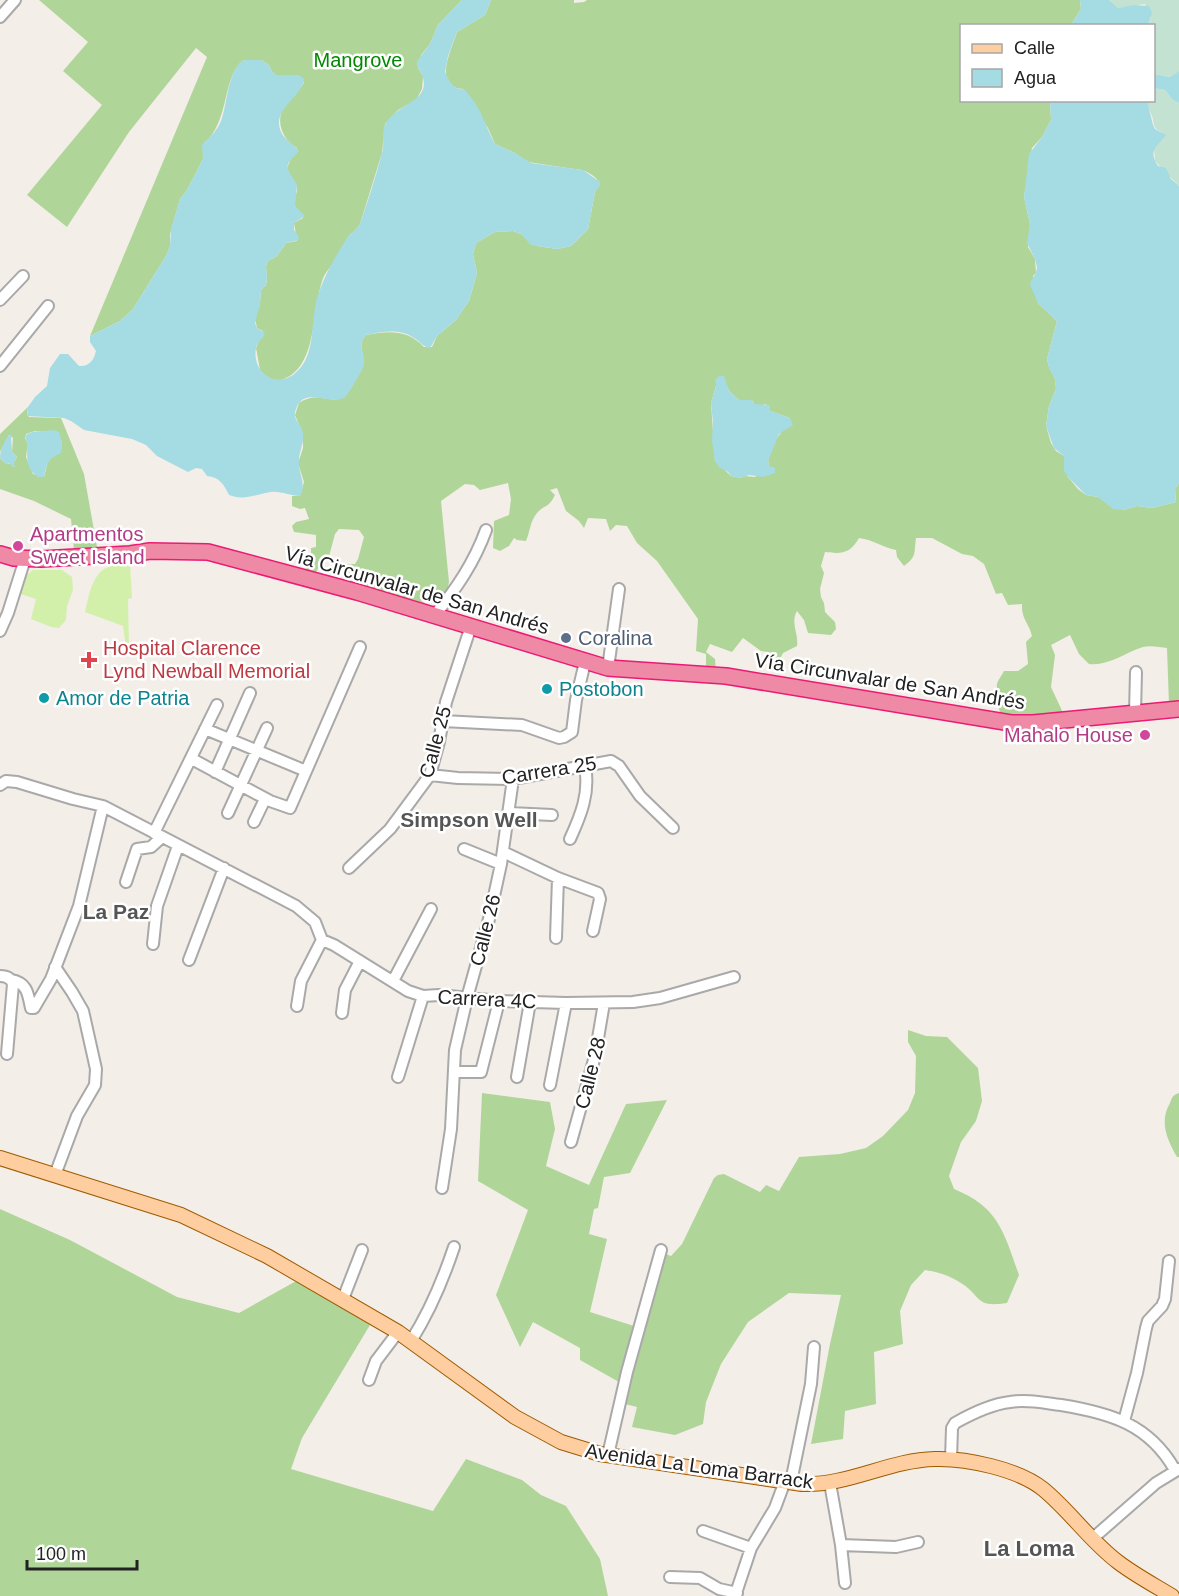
<svg xmlns="http://www.w3.org/2000/svg" width="1179" height="1596" font-family="Arial,sans-serif">
<style>
.grass{fill:#d3f0aa}
.forest{fill:#b0d599;fill-rule:evenodd}
.wetland{fill:#c3e2d1}
.water{fill:#a5dbe3}
.lines{fill:none;stroke-linecap:round;stroke-linejoin:round}
.minor-casing{stroke:#a9a9a9;stroke-width:14}
.major-casing{stroke:#9f5c00;stroke-width:16}
.highway-casing{stroke:#eb1a74;stroke-width:18}
.minor{stroke:#fff;stroke-width:10}
.major{stroke:#ffcea0;stroke-width:14}
.highway{stroke:#ef8aa6;stroke-width:15}
.hotel-dot{fill:#d1479c;stroke:#fff;stroke-width:2}
.service-dot{fill:#5c6f8a;stroke:#fff;stroke-width:2}
.health-dot{fill:#e0444e;stroke:#fff;stroke-width:2}
.culture-dot{fill:#0f9aa8;stroke:#fff;stroke-width:2}
.labels{text-anchor:middle;dominant-baseline:central;stroke-width:5;stroke-linejoin:round;paint-order:stroke}
.park-label{font-size:20px;fill:#038803;stroke:#fff}
.hotel-label{font-size:20px;fill:#b23c85;stroke:#fff;text-anchor:start}
.street-label{font-size:20px;fill:#222;stroke:#fff}
.service-label{font-size:20px;fill:#4e5e75;stroke:#fff;text-anchor:start}
.health-label{font-size:20px;fill:#be3a42;stroke:#fff;text-anchor:start}
.culture-label{font-size:20px;fill:#0d838f;stroke:#fff;text-anchor:start}
.neighbourhood-label{font-size:21px;font-weight:bold;fill:#555;stroke:#fff}
.quarter-label{font-size:22px;font-weight:bold;fill:#555;stroke:#fff}
</style>
<rect width="100%" height="100%" fill="#f3eee8"/>
<path class="grass" d="M130 564 132 598 128 599 129 647H126L123 626 85 612C89 596 92 571 111 566 117 564 124 564 130 564Z
M33 570H62L72 577 73 590 67 606 66 620 59 628 51 627 31 619 36 599 21 594 26 576Z"/>
<path class="forest" d="M39 0H462L438 25 430 44 421 55 418 68 423 76 422 89 416 100 398 110 385 124 382 153 360 224C357 230 352 232 348 237 342 246 338 256 332 265 329 269 326 272 324 276 311 307 319 365 284 379 275 383 266 377 260 370L256 348 263 331 257 328 255 319 260 304 261 290 266 285 267 279 266 266 268 261 277 256 286 243 297 241 294 223 303 218C302 211 298 212 295 206 292 200 296 197 297 191 298 181 289 177 287 168L292 156 297 153V148C283 140 274 121 285 105 291 97 300 91 304 82L276 75 272 72 269 65 261 60H244C222 74 230 123 204 143L203 159 187 190 180 199 170 234V246L166 256 133 309 120 321 90 336 207 57 196 48 129 132 67 227 27 195 102 105 63 71 88 42Z
M491 0H574V3L584 2 587 0H1080L1081 9 1071 25 962 26V100L1050 101 1051 120 1042 137 1032 148 1024 197 1030 224 1028 247 1035 259 1036 273 1033 276 1038 303 1057 321 1047 359 1049 367 1055 379 1056 389 1049 406 1046 426 1051 443 1056 451 1064 456V465L1068 477 1078 489 1086 495 1098 497 1123 510 1137 506 1152 508 1176 502 1175 489 1179 483V703L1169 705 1167 648C1160 647 1150 645 1143 647 1124 653 1109 666 1089 664L1079 654 1070 635 1051 645 1055 655 1051 687 1064 715 1002 718C999 713 996 690 997 684 998 680 1002 675 1004 671H1018L1028 664 1026 642 1032 636C1029 623 1021 619 1022 604L1008 605 1002 593 996 594 984 564 973 556 962 554 932 538H916C914 552 917 557 904 566L897 557 896 550C882 547 874 540 859 538 850 554 841 554 825 552L821 566 824 573 820 589 821 597 824 603 825 612 835 622 836 629 831 635 808 633 804 620 797 611C790 623 799 634 797 646L783 653 777 664H770L767 658 769 652 761 651 743 638 732 652 710 644 706 652 715 659 716 672 706 671V654L696 651 698 619 657 561 637 543 627 526 616 525 610 531 606 519 588 518 584 528 579 521 566 511 557 488 550 490 555 495C548 509 545 504 537 513 530 521 530 532 526 541L517 540 514 538 509 546 500 551 493 548 494 521 509 515 511 499 508 483 480 490 474 485 465 484 441 501 449 582 447 591 453 604 445 613C438 605 438 598 432 590L424 603C407 598 390 596 373 590 362 587 355 579 344 575L342 564H355L358 559 364 537 359 530 339 529 335 534 328 560 323 561 312 578 305 574 304 570 313 560 311 555V548L316 547V535L294 532 292 526 296 522 309 519 305 508 300 509 292 506V496H300L304 482 298 463 303 448V434L295 415 299 403C318 390 330 405 344 397 347 396 362 370 363 366 366 354 356 346 366 335 388 331 407 329 424 347H432L437 336 456 320 469 301 477 273 473 254 476 243 495 232 513 231 521 234 537 246 557 249 571 246 588 229 595 192 600 184C597 176 583 168 574 169L528 162 515 153 495 144 488 128 463 89C431 87 453 47 457 32L485 15ZM726 383 729 391 739 400H752L754 404 760 406 766 404 770 411 790 418C784 432 764 449 769 466L755 477 745 476 741 478 731 476 715 461 711 403 716 386Z
M28 407 27 414 29 417 61 418 84 474 97 547 74 550 71 519 34 501 0 489V458L5 463 13 464 17 457 12 452 13 438 9 435 0 452V434ZM35 431H50L61 440 62 448 48 461 44 477 33 474 26 457 28 443 25 438 26 434Z
M908 1030 926 1036 947 1037 978 1068 982 1101 976 1121 961 1142 949 1176 954 1189C999 1207 1004 1233 1019 1275L1007 1303C974 1308 982 1296 961 1283 949 1275 938 1272 925 1270L911 1285 900 1311 903 1344 874 1352 876 1404 845 1411 843 1439 811 1444 830 1344 841 1295 789 1293 748 1322 721 1364 706 1402 703 1424 675 1435 632 1427 637 1407 625 1404 666 1254 671 1256 682 1244 714 1178 718 1175 724 1174 760 1192 766 1185 779 1191 799 1157 840 1154 866 1148 883 1136 908 1110 915 1093 916 1056 908 1042Z
M482 1093 550 1102 555 1129 546 1166 589 1185 626 1104 667 1100 630 1173 604 1177 598 1208 594 1209 589 1234 607 1239 590 1312 634 1326 619 1382 580 1360V1348L533 1322 520 1347 496 1295 528 1210 478 1181Z
M1179 1093V1157H1177C1167 1139 1159 1122 1170 1103 1172 1097 1173 1095 1179 1093Z
M0 1209 70 1240 177 1297 239 1313 298 1280 370 1325 302 1438 291 1469 433 1511 466 1459 522 1480 541 1495 566 1506 600 1559 608 1596H0Z"/>
<path class="wetland" d="M1109 0H1179V71L1171 77 1154 74V26L1148 25 1151 17 1145 4 1118 8Z
M1155 88 1165 90 1173 100 1179 103V186L1155 161 1154 147 1163 133C1152 128 1155 125 1152 116 1150 110 1147 107 1147 101L1154 100Z"/>
<path class="water" d="M462 0H491L485 15 457 32 448 56 445 72 450 82 456 88 465 90C482 109 484 123 495 144L515 153 531 163 583 170 600 182V186L595 192 588 229 571 246 557 249 537 246 531 245 521 234 513 231 495 232 476 243 473 254 477 273 469 301 456 320 437 336 430 348C423 347 421 342 414 338 399 328 382 332 366 335 356 346 366 353 364 365 363 369 348 395 345 397 331 407 304 385 296 409 291 420 303 424 303 434 304 444 299 451 299 460 298 474 307 483 300 496 290 496 281 491 271 492 257 494 244 501 229 495 224 485 220 477 207 476L202 469 196 468 188 472 157 456 146 445 132 439 84 430 71 421 64 418 27 416 28 407 35 397 47 386 50 368 60 354H68L79 366C89 367 94 360 96 351L90 342V336L120 321 133 309 166 256 170 246 171 229 180 199 187 190 203 159 202 145C210 137 219 129 222 118 227 103 229 67 244 60H261L269 65 272 72 277 75H299L304 79C302 98 269 110 282 134 287 141 294 145 299 151 282 168 286 166 297 185L295 206 305 216 294 223V230L298 235 299 240 286 243 277 256 268 261 266 266 267 278 266 285 261 290 260 304 255 323 257 328 265 333C264 339 257 341 256 348 252 371 273 388 293 375 317 358 310 323 317 298 324 276 335 256 348 237 352 232 357 230 360 224 368 200 376 177 382 153 385 144 381 133 385 125 396 101 441 102 417 66V61L430 44 438 25Z
M1080 0H1109L1118 8 1134 5 1149 6 1152 13 1148 25H1071L1081 9Z
M1179 71V103L1173 100 1165 90 1154 88V74L1170 77Z
M1050 101H1147L1153 125 1155 129 1166 135C1158 146 1147 150 1158 166L1166 168 1171 179 1179 186V483L1175 489 1176 502 1152 508 1137 506 1123 510 1113 509 1098 497 1086 495 1068 477 1064 471V456L1054 448 1046 426 1049 406 1056 389 1055 379 1049 368 1047 359 1057 321 1038 303 1030 285 1031 281 1036 273 1037 267 1035 259 1027 243 1030 224 1024 197 1029 154 1042 137 1051 120Z
M719 376H724L729 391 739 400H752L754 404 770 405V411L790 418 793 425 779 434 768 461 769 466 775 468V473L763 477 749 475 741 478 731 476 728 472 719 467 715 461 712 440 713 422 711 403 716 386 715 380Z
M54 430 59 432C61 439 64 446 60 454 49 457 46 465 44 477H38C21 466 31 449 25 436 33 429 44 432 54 430Z
M11 434 12 452 17 457 13 464 16 466 13 467 9 463H5L0 458C0 450 5 438 11 434Z"/>
<g class="lines">
<g class="minor-casing">
<path id="minor" d="M0 17 15 0
M0 300 23 276
M0 366 48 306
M435 615C456 589 474 563 486 530
M0 631 8 613 25 559
M608 668 619 589
M1135 713 1136 672
M443 721 522 725 559 738 564 737 572 732 576 700 585 662
M205 729 306 771
M192 759 270 801 290 808 360 647
M215 772 250 693
M430 775 458 778 513 779 611 761 619 766 640 796 673 828
M0 785 6 781 17 782 73 799 103 806 296 906 315 922 322 940
M228 813 267 728
M510 813 552 815
M254 822 265 799
M154 833 217 705
M570 839C581 815 590 793 585 766
M464 849 501 864
M503 852 558 878 598 893 600 899 593 931
M349 868 390 829 430 775 439 742 446 702 471 626
M126 882 137 849 151 847 162 837
M556 938 558 878
M153 944 157 906 178 846
M189 960 224 868
M55 967 72 992 83 1011 96 1069 95 1085 77 1116 55 1175
M0 976C6 976 11 978 13 984L7 1054
M11 980C28 983 28 995 31 1008H34L51 979 79 906 103 806
M393 981 431 909
M297 1006 301 981 322 940 334 945 408 991 423 996 439 995 499 1001 566 1003 633 1002 660 998 734 977
M342 1013 345 990 360 961
M454 1072H481L499 1001
M398 1077 423 996
M517 1077 530 1002
M550 1085 566 1003
M571 1142 595 1056 604 1003
M442 1188 451 1129 455 1050 467 998 489 919 501 864 513 779
M343 1299 362 1250
M411 1341C430 1311 443 1280 454 1247
M369 1380 376 1361 398 1332
M1124 1421 1137 1373 1146 1328 1148 1321 1162 1306 1165 1299 1169 1261
M608 1455 627 1372 661 1250
M951 1459 952 1428 955 1423C971 1414 992 1404 1010 1402 1027 1399 1044 1403 1061 1405 1110 1413 1149 1424 1175 1470
M791 1482 811 1384 814 1347
M830 1483 841 1545 896 1547 918 1542
M703 1531 751 1548
M1092 1539 1156 1483 1179 1469
M841 1545 845 1583
M670 1577 700 1578 719 1589 737 1593
M735 1596 751 1548 775 1508 785 1481"/>
</g>
<g class="major-casing">
<path id="major" d="M0 1158 181 1215 267 1256 398 1332 515 1417 561 1442 600 1454 802 1484C848 1486 889 1460 935 1459 966 1458 1018 1469 1043 1489 1070 1511 1090 1541 1118 1562 1135 1575 1154 1585 1172 1596"/>
</g>
<g class="highway-casing">
<path id="highway" d="M0 554 14 558 41 559 130 554 150 551 208 552 357 592 608 668 726 676 1011 723H1033L1179 709"/>
</g>
<use href="#minor" class="minor"/>
<use href="#major" class="major"/>
<use href="#highway" class="highway"/>
</g>
<g class="hotel-dot">
<circle cx="18" cy="546" r="6"/>
<circle cx="1145" cy="735" r="6"/>
</g>
<circle class="service-dot" cx="566" cy="638" r="6"/>
<path class="health-dot" d="M86 651h6v6h6v6h-6v6h-6v-6h-6v-6h6z"/>
<g class="culture-dot">
<circle cx="547" cy="689" r="6"/>
<circle cx="44" cy="698" r="6"/>
</g>
<g class="labels">
<g class="park-label">
<text x="358" y="60">Mangrove</text>
</g>
<g class="hotel-label">
<text x="30" y="534">Apartmentos<tspan x="30" dy="23">Sweet Island</tspan></text>
<text x="1133" y="735" text-anchor="end">Mahalo House</text>
</g>
<g class="street-label">
<text transform="translate(417 590) rotate(16)">Vía Circunvalar de San Andrés</text>
<text transform="translate(890 681) rotate(9)">Vía Circunvalar de San Andrés</text>
<text transform="translate(435 742) rotate(-75)">Calle 25</text>
<text transform="translate(549 770) rotate(-9)">Carrera 25</text>
<text transform="translate(485 930) rotate(-76)">Calle 26</text>
<text transform="translate(487 999) rotate(3)">Carrera 4C</text>
<text transform="translate(590 1073) rotate(-76)">Calle 28</text>
<text transform="translate(699 1466) rotate(8)">Avenida La Loma Barrack</text>
</g>
<g class="service-label">
<text x="578" y="638">Coralina</text>
</g>
<g class="health-label">
<text x="103" y="648">Hospital Clarence<tspan x="103" dy="23">Lynd Newball Memorial</tspan></text>
</g>
<g class="culture-label">
<text x="559" y="689">Postobon</text>
<text x="56" y="698">Amor de Patria</text>
</g>
<g class="neighbourhood-label">
<text x="469" y="819">Simpson Well</text>
<text x="116" y="911">La Paz</text>
</g>
<g class="quarter-label">
<text x="1029" y="1548">La Loma</text>
</g>
</g>
<rect x="960" y="24" width="195" height="78" fill="#ffffff" stroke="#a7a7a7" stroke-width="1.5"/>
<rect x="972" y="44" width="30" height="9" fill="#ffcea0" stroke="#a7a7a7" stroke-width="1.5"/>
<text x="1014" y="54" font-size="18" fill="#222222">Calle</text>
<rect x="972" y="69" width="30" height="18" fill="#a5dbe3" stroke="#a7a7a7" stroke-width="1.5"/>
<text x="1014" y="84" font-size="18" fill="#222222">Agua</text>
<path d="M27 1560v9h110v-9" fill="none" stroke="#222222" stroke-width="3"/>
<text x="36" y="1560" font-size="18" fill="#222222" stroke="#ffffff" stroke-width="4.5" paint-order="stroke">100 m</text>
</svg>
